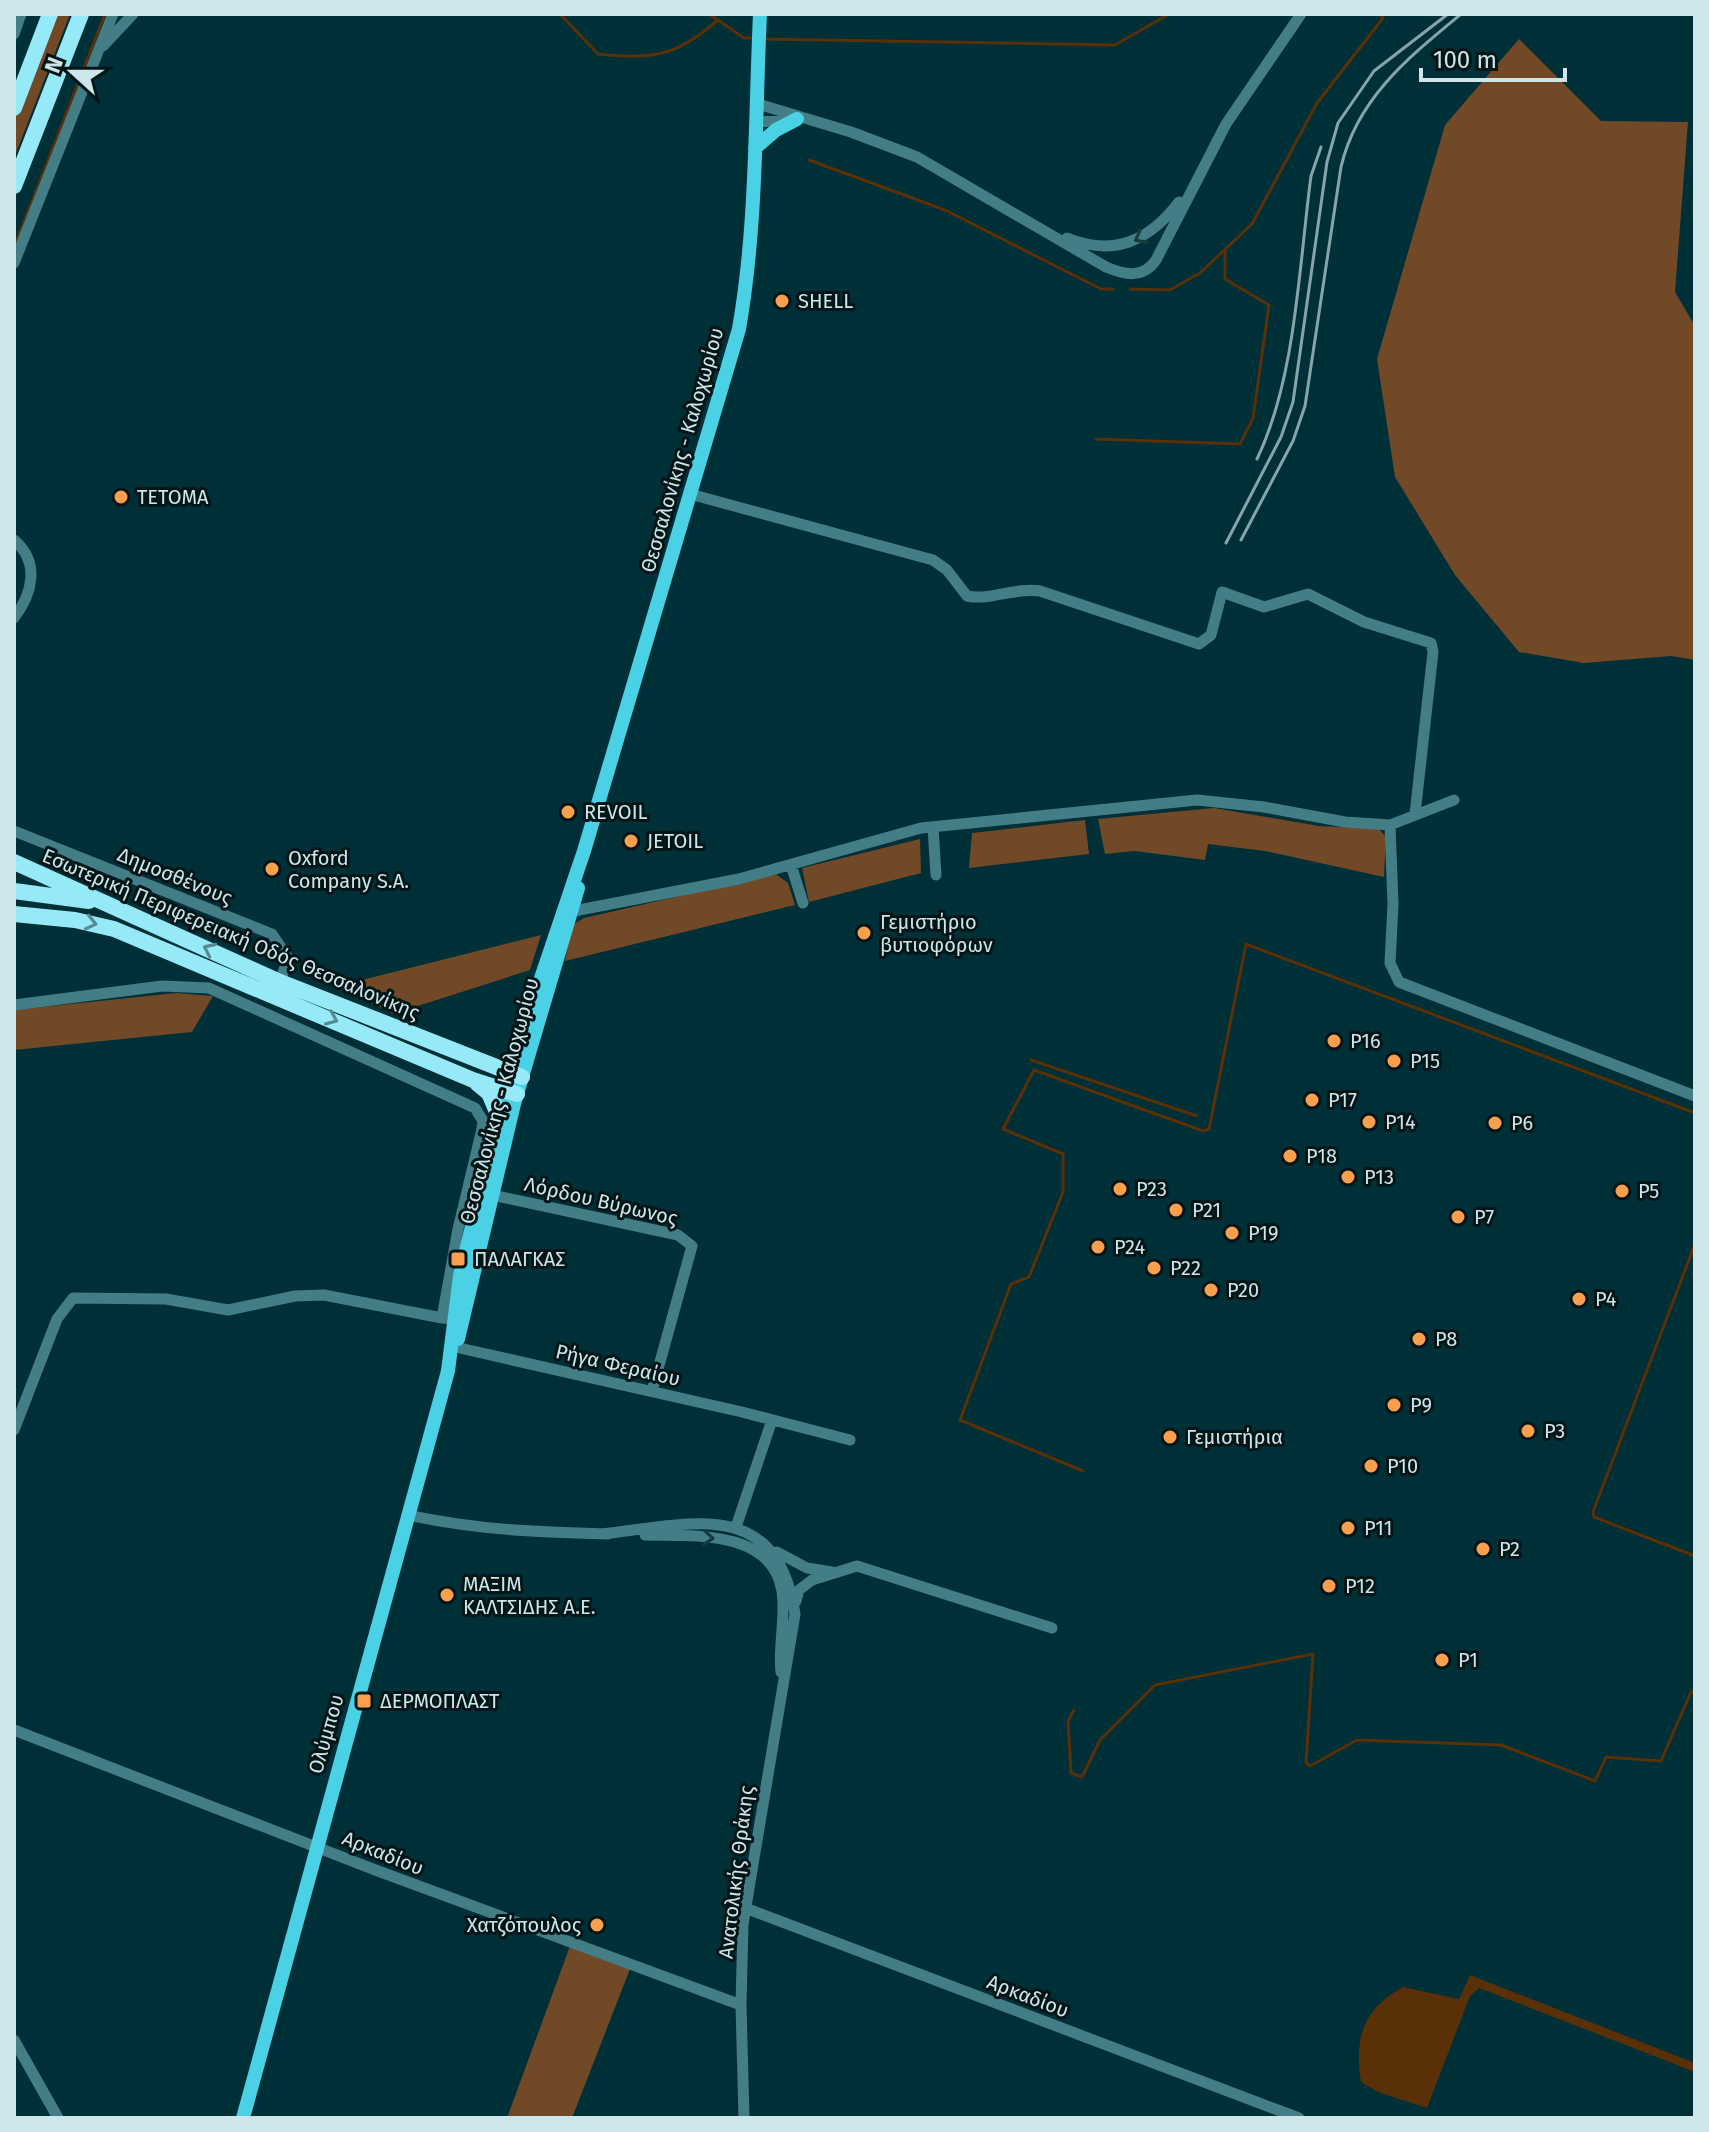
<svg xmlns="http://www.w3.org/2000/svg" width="1709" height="2132" font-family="'Fira Sans',sans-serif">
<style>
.green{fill:#714927}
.water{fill:#593007}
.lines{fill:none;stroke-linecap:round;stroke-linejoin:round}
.stream{stroke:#593007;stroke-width:3}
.minor{stroke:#437d86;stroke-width:11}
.major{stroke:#4ad1e5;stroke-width:14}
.highway{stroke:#96e9f7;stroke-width:16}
.rail{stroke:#85a5aa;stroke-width:3}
.oneway{stroke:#1a393e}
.oneway2{stroke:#548a93}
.poi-dot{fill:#fa9f4e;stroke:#041518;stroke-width:3}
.labels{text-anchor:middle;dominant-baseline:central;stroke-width:6;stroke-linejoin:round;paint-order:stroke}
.poi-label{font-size:20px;fill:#cee5e9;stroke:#041518;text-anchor:start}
.street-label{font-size:20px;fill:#cee5e9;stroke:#041518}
</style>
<rect width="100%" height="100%" fill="#003037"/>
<path class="green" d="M55 14H70L14 158V118Z
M1519 39 1601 121 1688 122 1675 292 1695 326V660L1671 656 1584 663 1519 652 1455 575 1395 477 1377 359 1445 125Z
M1214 808 1319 826 1379 829 1386 837 1384 877 1265 851 1208 844 1205 860 1135 851 1105 854 1098 819Z
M1085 820 1089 854 969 868 972 833Z
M920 839 921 873 809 902 802 868Z
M776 874 788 883 795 905 565 961 572 925 584 918Z
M541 935 530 970 393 1014 338 986Z
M176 993 213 996 192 1032 14 1050V1010Z
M570 1946 630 1969 572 2118H507Z"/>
<path class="water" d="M1470 1975 1695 2063V2072L1479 1988 1470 1996 1427 2108 1378 2092 1361 2082C1354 2038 1363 2009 1403 1987L1459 1999Z"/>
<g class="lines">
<path class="stream" d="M560 14 598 54C653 60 677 56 718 20L744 38H755
M708 14 718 20
M762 39 1115 45 1169 14
M809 160 945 210 1101 289H1113
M15 245 105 14
M1130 289 1170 290 1200 273 1252 224 1317 103 1383 18 1379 14
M1096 439 1240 444 1253 418 1269 305 1225 279V249
M1031 1060 1197 1116
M1695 1244 1593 1512 1594 1517 1695 1556
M1083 1471 960 1420 1011 1284 1029 1277 1063 1192V1154L1003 1129 1034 1070 1203 1131 1209 1129 1246 944 1695 1113
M1074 1710 1068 1721 1071 1773 1082 1777 1100 1740 1155 1685 1313 1654 1306 1763 1310 1766 1357 1740 1501 1745 1595 1781 1606 1757 1661 1761 1691 1692 1695 1691"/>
<path class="minor" d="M14 34 21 14
M103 46 133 14
M758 104 851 132 917 157 1106 267C1125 275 1143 279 1156 260L1226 124 1301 14
M756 122 791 120
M1067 238C1114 257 1149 241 1179 202
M14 263 113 14
M690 494 933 560 947 570 967 596C992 601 1014 587 1040 591L1199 644 1211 635 1222 592 1264 607 1308 594 1364 622 1431 643 1433 652 1415 814
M14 540C40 562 33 593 14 618
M1390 825 1393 904 1390 963 1399 982 1695 1096
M933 827 936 875
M14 831 272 934 288 958 280 982
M791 865 803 903
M574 911 739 879 921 828 1197 800 1264 807 1345 822 1390 825 1454 800
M14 1005 162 986 209 988 475 1108 483 1121 482 1129 458 1229 442 1318 459 1319
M492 1195 678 1235 692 1246 652 1391
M455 1347 742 1412 850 1440
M14 1430 57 1319 73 1298 166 1299 228 1310 295 1296 324 1295 442 1318
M408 1515C477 1530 538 1532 608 1534
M736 1527 772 1420
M602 1534C691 1524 777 1496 795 1614L743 1924 741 2005 744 2118
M645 1535C691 1536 772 1529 782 1591 786 1617 778 1646 781 1672
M777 1552 807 1568 832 1572
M796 1601 799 1590 812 1580 857 1566 1052 1628
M14 1730 378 1871 741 2005
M745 1908 1299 2118
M14 2040 58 2118"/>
<path class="major" d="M755 148 776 130 797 119
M458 1339 514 1104 578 888
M243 2118 448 1371 460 1276 509 1073 584 851 739 329C757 226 755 119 760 14"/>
<path class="highway" d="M14 108 50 14
M14 186 81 14
M14 862 280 982 522 1077
M14 891 89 901
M14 914 75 920 114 929 473 1080 517 1094
M477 1083 489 1093 498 1114"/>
<path class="rail" d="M1257 459C1296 378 1299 265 1311 176L1321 147
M1241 540 1293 441 1305 406 1341 167C1357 98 1409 57 1461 14
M1226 543 1281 437 1293 402 1327 162 1338 123 1374 71 1448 14"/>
</g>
<defs><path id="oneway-chevron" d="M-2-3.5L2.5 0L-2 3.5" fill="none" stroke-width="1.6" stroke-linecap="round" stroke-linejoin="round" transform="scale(2)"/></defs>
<g class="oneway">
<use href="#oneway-chevron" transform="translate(1140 238) rotate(151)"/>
<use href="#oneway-chevron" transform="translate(708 1538) rotate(5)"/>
</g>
<g class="oneway2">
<use href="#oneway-chevron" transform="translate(91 923) rotate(13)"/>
<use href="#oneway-chevron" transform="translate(209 949) rotate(-155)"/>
<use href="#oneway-chevron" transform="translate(332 1019) rotate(23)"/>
</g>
<g class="poi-dot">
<circle cx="782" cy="301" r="8"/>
<circle cx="121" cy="497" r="8"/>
<circle cx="568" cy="812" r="8"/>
<circle cx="631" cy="841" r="8"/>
<circle cx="272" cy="869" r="8"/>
<circle cx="864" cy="933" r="8"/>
<circle cx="1334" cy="1041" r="8"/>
<circle cx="1394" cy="1061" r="8"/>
<circle cx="1312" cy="1100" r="8"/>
<circle cx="1369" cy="1122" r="8"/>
<circle cx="1495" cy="1123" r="8"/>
<circle cx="1290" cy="1156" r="8"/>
<circle cx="1348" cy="1177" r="8"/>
<circle cx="1120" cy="1189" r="8"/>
<circle cx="1622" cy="1191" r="8"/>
<circle cx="1176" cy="1210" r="8"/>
<circle cx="1458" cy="1217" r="8"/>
<circle cx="1232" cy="1233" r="8"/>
<circle cx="1098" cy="1247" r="8"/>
<rect x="450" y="1251" width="16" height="16" rx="4"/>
<circle cx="1154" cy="1268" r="8"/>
<circle cx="1211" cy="1290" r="8"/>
<circle cx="1579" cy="1299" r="8"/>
<circle cx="1419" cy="1339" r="8"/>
<circle cx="1394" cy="1405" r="8"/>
<circle cx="1528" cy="1431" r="8"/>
<circle cx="1170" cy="1437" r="8"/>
<circle cx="1371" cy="1466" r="8"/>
<circle cx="1348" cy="1528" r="8"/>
<circle cx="1483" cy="1549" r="8"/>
<circle cx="1329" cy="1586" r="8"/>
<circle cx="447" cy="1595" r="8"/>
<circle cx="1442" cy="1660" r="8"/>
<rect x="356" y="1693" width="16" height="16" rx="4"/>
<circle cx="597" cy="1925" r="8"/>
</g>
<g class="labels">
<g class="poi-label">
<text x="798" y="301">SHELL</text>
<text x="137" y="497">TETOMA</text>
<text x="584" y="812">REVOIL</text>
<text x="647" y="841">JETOIL</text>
<text x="288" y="858">Oxford<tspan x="288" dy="23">Company S.A.</tspan></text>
<text x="880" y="922">Γεμιστήριο<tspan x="880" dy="23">βυτιοφόρων</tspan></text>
<text x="1350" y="1041">P16</text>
<text x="1410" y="1061">P15</text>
<text x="1328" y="1100">P17</text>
<text x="1385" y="1122">P14</text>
<text x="1511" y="1123">P6</text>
<text x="1306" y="1156">P18</text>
<text x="1364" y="1177">P13</text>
<text x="1136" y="1189">P23</text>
<text x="1638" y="1191">P5</text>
<text x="1192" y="1210">P21</text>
<text x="1474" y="1217">P7</text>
<text x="1248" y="1233">P19</text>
<text x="1114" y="1247">P24</text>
<text x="474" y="1259">ΠΑΛΑΓΚΑΣ</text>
<text x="1170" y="1268">P22</text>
<text x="1227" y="1290">P20</text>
<text x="1595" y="1299">P4</text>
<text x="1435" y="1339">P8</text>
<text x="1410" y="1405">P9</text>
<text x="1544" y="1431">P3</text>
<text x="1186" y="1437">Γεμιστήρια</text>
<text x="1387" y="1466">P10</text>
<text x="1364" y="1528">P11</text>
<text x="1499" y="1549">P2</text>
<text x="463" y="1584">ΜΑΞΙΜ<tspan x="463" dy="23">ΚΑΛΤΣΙΔΗΣ Α.Ε.</tspan></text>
<text x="1345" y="1586">P12</text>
<text x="1458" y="1660">P1</text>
<text x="380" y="1701">ΔΕΡΜΟΠΛΑΣΤ</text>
<text x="581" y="1925" text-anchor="end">Χατζόπουλος</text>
</g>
<g class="street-label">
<text transform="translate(682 450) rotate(-74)">Θεσσαλονίκης - Καλοχωρίου</text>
<text transform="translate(175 876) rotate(22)">Δημοσθένους</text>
<text transform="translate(231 934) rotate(23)">Εσωτερική Περιφερειακή Οδός Θεσσαλονίκης</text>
<text transform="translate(499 1101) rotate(-75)">Θεσσαλονίκης - Καλοχωρίου</text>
<text transform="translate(601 1201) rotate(13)">Λόρδου Βύρωνος</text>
<text transform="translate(618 1365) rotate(13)">Ρήγα Φεραίου</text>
<text transform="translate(326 1734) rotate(-74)">Ολύμπου</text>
<text transform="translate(383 1853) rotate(22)">Αρκαδίου</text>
<text transform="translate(736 1872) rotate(-83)">Ανατολικής Θράκης</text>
<text transform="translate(1028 1996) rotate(21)">Αρκαδίου</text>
</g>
</g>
<rect width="1709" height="2132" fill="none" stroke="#cee5e9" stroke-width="32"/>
<g transform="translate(72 72) rotate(291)" stroke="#041518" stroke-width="6" paint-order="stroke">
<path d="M0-6L14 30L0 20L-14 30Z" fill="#cee5e9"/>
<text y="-12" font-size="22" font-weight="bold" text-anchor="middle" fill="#cee5e9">N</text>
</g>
<path d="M1421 68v12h144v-12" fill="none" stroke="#cee5e9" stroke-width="4"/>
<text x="1433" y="68" font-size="24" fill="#cee5e9" stroke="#041518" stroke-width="6" paint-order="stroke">100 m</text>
</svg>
